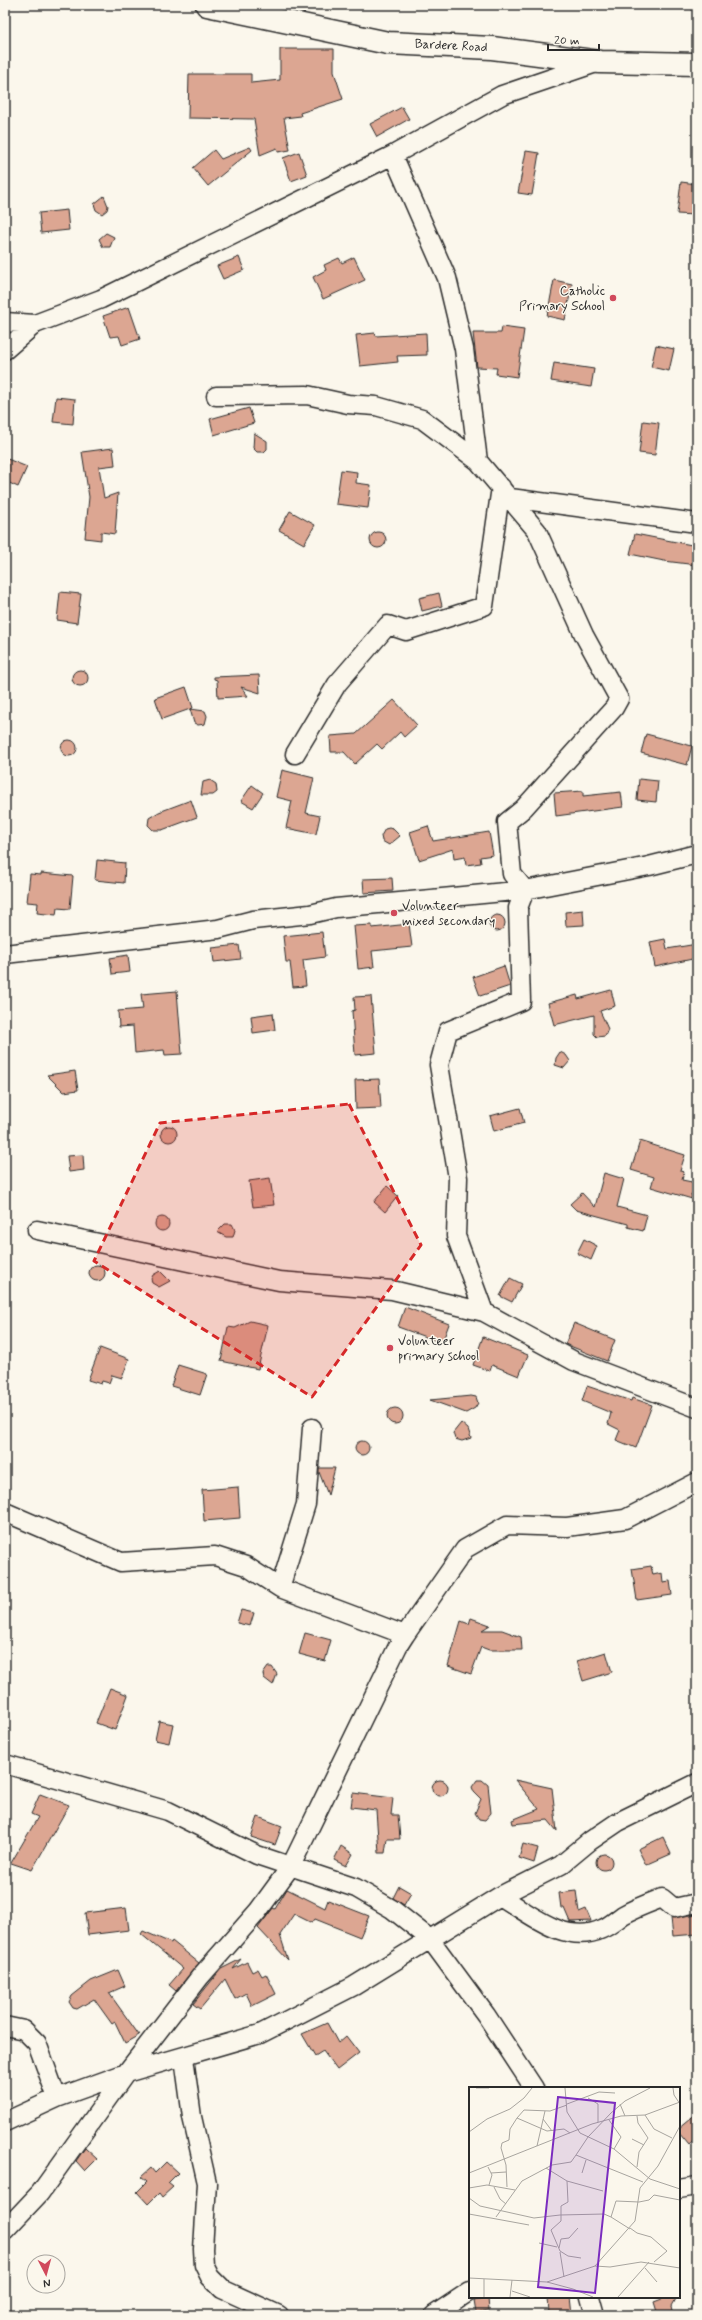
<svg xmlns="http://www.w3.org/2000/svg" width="702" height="2320" font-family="Mynerve,sans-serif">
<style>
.building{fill:#dca692;stroke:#2b2b2b}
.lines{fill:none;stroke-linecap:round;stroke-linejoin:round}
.minor-casing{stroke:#2b2b2b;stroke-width:21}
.tertiary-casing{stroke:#2b2b2b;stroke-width:25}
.minor{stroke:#fbf7ec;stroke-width:18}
.tertiary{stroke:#fbf7ec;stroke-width:22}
.marked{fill:#d62828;fill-opacity:0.2;stroke:#d62828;stroke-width:3;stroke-dasharray:8 5;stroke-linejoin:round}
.poi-dot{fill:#d1495b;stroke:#fbf7ec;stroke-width:1.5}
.labels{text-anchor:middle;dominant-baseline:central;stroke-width:3;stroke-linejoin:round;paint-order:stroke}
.street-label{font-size:13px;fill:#2b2b2b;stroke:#fbf7ec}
.poi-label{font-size:13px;fill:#2b2b2b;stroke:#fbf7ec;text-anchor:start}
.inset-road{fill:none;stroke:#a8a59f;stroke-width:1}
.view{fill:#7b2cbf;fill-opacity:0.15;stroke:#7b2cbf;stroke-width:2}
.inset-edge{fill:none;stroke:#2b2b2b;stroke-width:2}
</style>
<rect width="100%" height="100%" fill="#fbf7ec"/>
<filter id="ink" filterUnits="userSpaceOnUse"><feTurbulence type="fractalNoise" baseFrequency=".025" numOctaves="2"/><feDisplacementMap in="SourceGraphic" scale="8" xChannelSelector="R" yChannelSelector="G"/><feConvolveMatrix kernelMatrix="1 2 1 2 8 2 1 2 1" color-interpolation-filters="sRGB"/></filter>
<g filter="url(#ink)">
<path class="building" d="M280 49H334V72L343 99 300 113 301 116 284 118 290 150 278 152 277 148 260 155 254 119 188 118 189 74H251V83L280 80Z
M402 107 409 119 377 137 370 124Z
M250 147 252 150 208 186 193 168 214 150 221 159Z
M526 151 539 153 532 195 518 193Z
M299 152 307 175 291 181 283 158Z
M681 182 697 184 694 215 677 214Z
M104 196 108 206 107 210 102 214 96 210 94 204Z
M67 210 69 230 41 233 39 213Z
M106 233 114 237 110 247H103L99 239Z
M239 257 244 270 223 279 217 266Z
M354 257 365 280 323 299 313 277 326 270 324 265 339 258 342 263Z
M554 280 572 284 565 320 547 316Z
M129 307 140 339 122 345 119 336 110 337 103 316Z
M502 327 524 330 517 377 496 374 497 368 477 367 473 333H501Z
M375 333 376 336 426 333 427 355 397 356 398 362 360 366 356 335Z
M656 345 674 349 669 371 651 367Z
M554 363 594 369 591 387 551 381Z
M56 397 75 399 73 424 53 422Z
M249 408 254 423 214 435 210 419Z
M643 421 659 423 655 455 639 453Z
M254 433 267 441V449L264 452H257L253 448Z
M113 448 115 465 99 467 104 498 118 493 115 534 101 532V540L85 538 89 497 82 452Z
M5 458 27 467 18 487 5 481Z
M341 470 357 472 356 483 371 485 368 508 336 504Z
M290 511 315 525 304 544 279 530Z
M370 540a8 8 0 1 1 16 0a8 8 0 1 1-16 0Z
M635 534 697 546V565L664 561 630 554Z
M60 592 81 594 77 623 57 620Z
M439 593 442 606 422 611 419 598Z
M72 678a8 8 0 1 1 16 0a8 8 0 1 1-16 0Z
M259 675 260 693 241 687 248 696 218 698 217 680 214 679V677Z
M186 687 193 708 162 719 155 698Z
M394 700 417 725 404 737 400 732 382 749 377 744 355 764 344 752H331L330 736 356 734Z
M190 709 205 711 207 716 205 724 198 725 194 723Z
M646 734 692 746 687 765 641 753Z
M61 748a8 8 0 1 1 16 0a8 8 0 1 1-16 0Z
M282 770 314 778 306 813 320 816 316 834 286 828 292 801 276 797Z
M639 779 658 781 656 802 637 800Z
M210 780 216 784 217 792 213 795H201L203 782Z
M252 785 263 793 253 808 241 801Z
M583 791V796L621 792 623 807 556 816 554 793Z
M191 800 197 817 162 830H153L148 825 149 818 159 812Z
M428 826 433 841 489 832 493 855 480 857 481 863 466 865 465 857 454 859 453 849 419 860 410 832Z
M389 828 393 829 400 836 389 845 382 841 381 836 385 829Z
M97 860 125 863 124 883 95 880Z
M41 873 73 876 70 909 57 908 56 915 37 913 38 903 27 902 30 874 41 875Z
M392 878 393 891 364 893 363 879Z
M583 910 584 925 566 926 565 912Z
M489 923a8 8 0 1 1 16 0a8 8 0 1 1-16 0Z
M409 924 412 947 372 951 374 967 358 969 354 926 372 925V928Z
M322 932 325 957 303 960 306 986 293 987 290 962H286L283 936Z
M665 939 667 949 697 944V958L655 967 650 942Z
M239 945 241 959 214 962 212 948Z
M128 955 130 972 112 974 110 958Z
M504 966 510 986 480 996 473 977Z
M611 990 615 1006 600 1011 608 1029 605 1036 597 1037 594 1034V1015L554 1025 548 1003 577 995 578 999Z
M177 991 182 1054 165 1055 164 1050 135 1053 133 1026 119 1027 118 1011 143 1009 141 994Z
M371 996 376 1053 355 1055 352 1011 355 1010 354 997Z
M273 1013 275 1030 253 1033 251 1016Z
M560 1052 566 1055 570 1061 564 1068 555 1065 556 1058Z
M75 1071 78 1090 64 1092 47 1075Z
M379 1079 381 1108 356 1109 355 1080Z
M520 1108 524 1123 494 1131 490 1116Z
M161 1134a8 8 0 1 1 16 0a8 8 0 1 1-16 0Z
M640 1141 685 1155 680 1171 684 1172 682 1180 697 1183V1194H691L692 1199 651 1187 654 1177 631 1170Z
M83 1155 84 1170 69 1172 67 1156Z
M604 1173 624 1179 617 1207 647 1215 643 1231 628 1227V1224L576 1210 570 1204 582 1193 595 1207Z
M270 1178 274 1205 253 1207 249 1181Z
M387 1186 398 1196 385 1212 374 1202Z
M155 1224a7 7 0 1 1 14 0a7 7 0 1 1-14 0Z
M225 1224H232L235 1230 233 1237H226L217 1232Z
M584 1239 597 1246 591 1260 577 1253Z
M89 1273a8 8 0 1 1 16 0a8 8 0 1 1-16 0Z
M160 1271 170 1281 159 1287 152 1283 151 1279 153 1275Z
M510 1278 522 1284 512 1302 500 1296Z
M405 1307 449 1324 442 1343 398 1327Z
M250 1321 268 1325 258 1369 221 1361 228 1327 235 1328Z
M574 1323 615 1340 607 1361 565 1344Z
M483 1337 528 1355 519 1376 492 1365 490 1371 473 1365Z
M100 1348 129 1359 122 1378 112 1375 109 1383 102 1381 101 1384 88 1380Z
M178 1365 207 1374 200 1395 171 1386Z
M587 1386 631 1401 632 1398 652 1405 636 1448 616 1440 620 1430 608 1424 611 1413 582 1401Z
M471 1396 476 1397 478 1403 475 1408 466 1413 430 1400Z
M387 1416a8 8 0 1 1 16 0a8 8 0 1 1-16 0Z
M461 1423 468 1429 471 1438 462 1441 455 1439 453 1433Z
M355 1448a7 7 0 1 1 14 0a7 7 0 1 1-14 0Z
M319 1468H335L328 1495 319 1472Z
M238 1487 240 1518 204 1521 202 1490Z
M651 1566 653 1575 662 1573 663 1582 670 1581 672 1595 637 1600 632 1569Z
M241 1610 254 1613 250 1626 237 1623Z
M471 1618 490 1625 482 1630H502L521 1637 522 1650H489L481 1647 471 1674 448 1666 461 1621 469 1624Z
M305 1633 331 1640 325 1661 299 1654Z
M606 1652 612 1672 583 1681 577 1661Z
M268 1667H272L277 1674 273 1685 264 1678 263 1674Z
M110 1688 128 1695 115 1730 96 1723Z
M159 1721 173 1724 169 1743 155 1740Z
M477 1780H482L488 1785 491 1813 485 1820 479 1819 475 1813 481 1799 474 1792 472 1787Z
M515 1780 552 1788 557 1831 548 1820 513 1824 512 1820 539 1809Z
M432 1788a8 8 0 1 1 16 0a8 8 0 1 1-16 0Z
M353 1793 393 1798 391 1815H398L400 1839H387L385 1853H379L376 1810 351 1807Z
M40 1794 69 1805 32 1870 11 1863 38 1817 31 1814Z
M258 1817 282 1826 275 1845 251 1837Z
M663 1837 671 1854 646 1865 638 1849Z
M523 1844 538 1848 534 1863 519 1858Z
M341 1846 353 1854 346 1866 334 1860Z
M596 1862a8 8 0 1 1 16 0a8 8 0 1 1-16 0Z
M399 1886 411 1893 404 1905 393 1898Z
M287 1889 325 1908 328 1900 369 1916 360 1937 315 1919 312 1923 294 1914 280 1935 288 1960 258 1928 273 1908 275 1909Z
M576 1891 579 1912 586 1909 591 1921 570 1922 564 1908H561L559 1893Z
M126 1908 129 1930 88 1935 85 1913Z
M697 1914V1934L673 1936 671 1918Z
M143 1931 171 1943 172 1941 199 1963 176 1991 169 1985 183 1969 141 1934Z
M241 1959 233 1969 247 1962 252 1972 258 1969 262 1976 266 1974 276 1994 252 2006 246 1993 235 1999 225 1979 200 2009 193 2004 221 1969Z
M118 1970 125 1986 109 1993 139 2035 125 2043 115 2022 112 2024 94 1999 77 2009 73 2008 69 2002 72 1996 91 1981Z
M327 2023 338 2043 346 2036 359 2053 337 2070 323 2051 315 2056 302 2034Z
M697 2113V2138L689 2145 679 2133V2128Z
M85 2148 97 2159 85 2171 76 2161Z
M166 2162 178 2173 168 2183 173 2187 162 2197 159 2193 148 2204 137 2192 147 2182 141 2177 151 2168 155 2173Z
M548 2297H570L572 2315H549Z
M667 2297H677L672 2306 674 2315H658L654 2302Z
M488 2298 489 2311 476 2313 474 2301Z"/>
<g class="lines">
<g class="minor-casing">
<path id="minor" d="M393 155 447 278 464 349 478 461
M5 322 35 324 101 299 393 155 502 95 599 62
M5 350 35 324
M216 396 307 395 348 404 376 406 422 419 478 461 537 531 584 635 619 699 614 708 523 809 507 822 512 874 525 890 518 908 521 1001 448 1031 439 1065 458 1178 456 1236 484 1312
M510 498 697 523
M295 754 337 684 388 625 406 631 484 606 501 487
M5 954 218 929 253 920 310 914 336 908 525 890 649 866 697 854
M37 1230 279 1281 392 1290 484 1312 574 1361 697 1408
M5 1512 121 1562 215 1556 246 1566 280 1588 405 1635 465 1549 507 1525 567 1527 625 1519 697 1482
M280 1588 306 1504 312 1428
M5 1764 168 1811 257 1855 356 1888 392 1909 430 1939 486 2015 534 2088
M500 1896C530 1914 566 1946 602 1929 610 1926 616 1920 623 1915 635 1908 649 1903 662 1898L674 1908 697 1903
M5 2026 24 2030 37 2043 57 2098
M184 2058 192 2117 207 2183 203 2249 204 2265 210 2277 222 2289 279 2315
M5 2122 57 2098 126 2073 260 2034 354 1986 500 1896 561 1865 590 1841 618 1822 697 1783
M679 2189 697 2186
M5 2230 40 2193 126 2073 200 1977 258 1911 291 1866 398 1646 405 1635
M590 2297 595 2315
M434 2315 470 2291"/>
</g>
<g class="tertiary-casing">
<path id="tertiary" d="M207 5 388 43 492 48 600 62 697 64"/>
</g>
<use href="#minor" class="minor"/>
<use href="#tertiary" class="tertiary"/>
</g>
</g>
<path class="marked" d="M349 1104 421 1245 312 1397 94 1261 160 1123Z"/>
<g class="poi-dot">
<circle cx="613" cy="298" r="4"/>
<circle cx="394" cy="913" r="4"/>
<circle cx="390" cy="1348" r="4"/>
</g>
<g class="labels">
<g class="street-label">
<text transform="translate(451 46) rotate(3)">Bardere Road</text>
</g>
<g class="poi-label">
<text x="605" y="291" text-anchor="end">Catholic<tspan x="605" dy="15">Primary School</tspan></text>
<text x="402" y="906">Volunteer<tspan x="402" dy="15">mixed secondary</tspan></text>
<text x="398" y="1341">Volunteer<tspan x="398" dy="15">primary school</tspan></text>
</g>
</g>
<g transform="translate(469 2087)">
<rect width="211" height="211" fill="#fbf7ec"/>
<path class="inset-road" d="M7 1H20M96 1 98 25 111 46 145 62 181 92 211 102M204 1 205 8 211 17M119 11 129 17V35M98 17 130 5 146 6M151 17 156 29M176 28 185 42 203 51M168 29 169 36 179 51 170 65 168 80M48 31 78 44 95 42 101 46M74 32 83 44M140 33 152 50 145 62M0 45 18 32 41 22 55 11 63 1M163 52 175 58M68 59 76 24M107 68 119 50 142 26 156 14 181 1M19 80 23 88 20 98M77 81 98 94 134 104M0 86 123 37 152 29 176 28 211 15M22 86 37 85M113 86 117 73M98 94 99 115 92 119V134L82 143 91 164 99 169 112 171M25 100 31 112 37 117M38 100 37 78 32 61 33 56 40 53 41 42 48 31 55 23 81 24 98 18M0 101 18 98 46 103M0 111 11 119 65 131 91 128 135 127 142 130 147 114 170 115 180 113 185 108 211 113M0 127 60 138M27 130 53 94 83 78 102 75 107 68 174 95M142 130 161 142M161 141 168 146 182 150 198 164 185 175M70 156 88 160M90 161 92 152 100 151 109 141M91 165 95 190M126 179 166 134 171 101 189 79 211 39M176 181 188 195M0 191 78 195 104 202 124 210M15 192V210M78 195 126 179 141 180 172 175 211 181M43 204 61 210M41 210 43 193M149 210 180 175"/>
<path class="view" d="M89 10 146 16 126 206 69 200Z"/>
<rect width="211" height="211" class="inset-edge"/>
</g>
<rect width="702" height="2320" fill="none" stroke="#fbf7ec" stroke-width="20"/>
<rect x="10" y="10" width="682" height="2300" fill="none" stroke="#2b2b2b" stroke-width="1.5" filter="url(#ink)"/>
<g transform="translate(46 2274) rotate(174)"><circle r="19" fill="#fbf7ec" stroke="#a8a59f"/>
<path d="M0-3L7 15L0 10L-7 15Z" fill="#d1495b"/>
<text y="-6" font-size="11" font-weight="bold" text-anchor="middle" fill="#2b2b2b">N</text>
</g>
<path d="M548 44v6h51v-6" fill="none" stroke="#2b2b2b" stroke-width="2"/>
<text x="554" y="44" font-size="12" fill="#2b2b2b" stroke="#fbf7ec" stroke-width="3" paint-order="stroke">20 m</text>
</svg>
